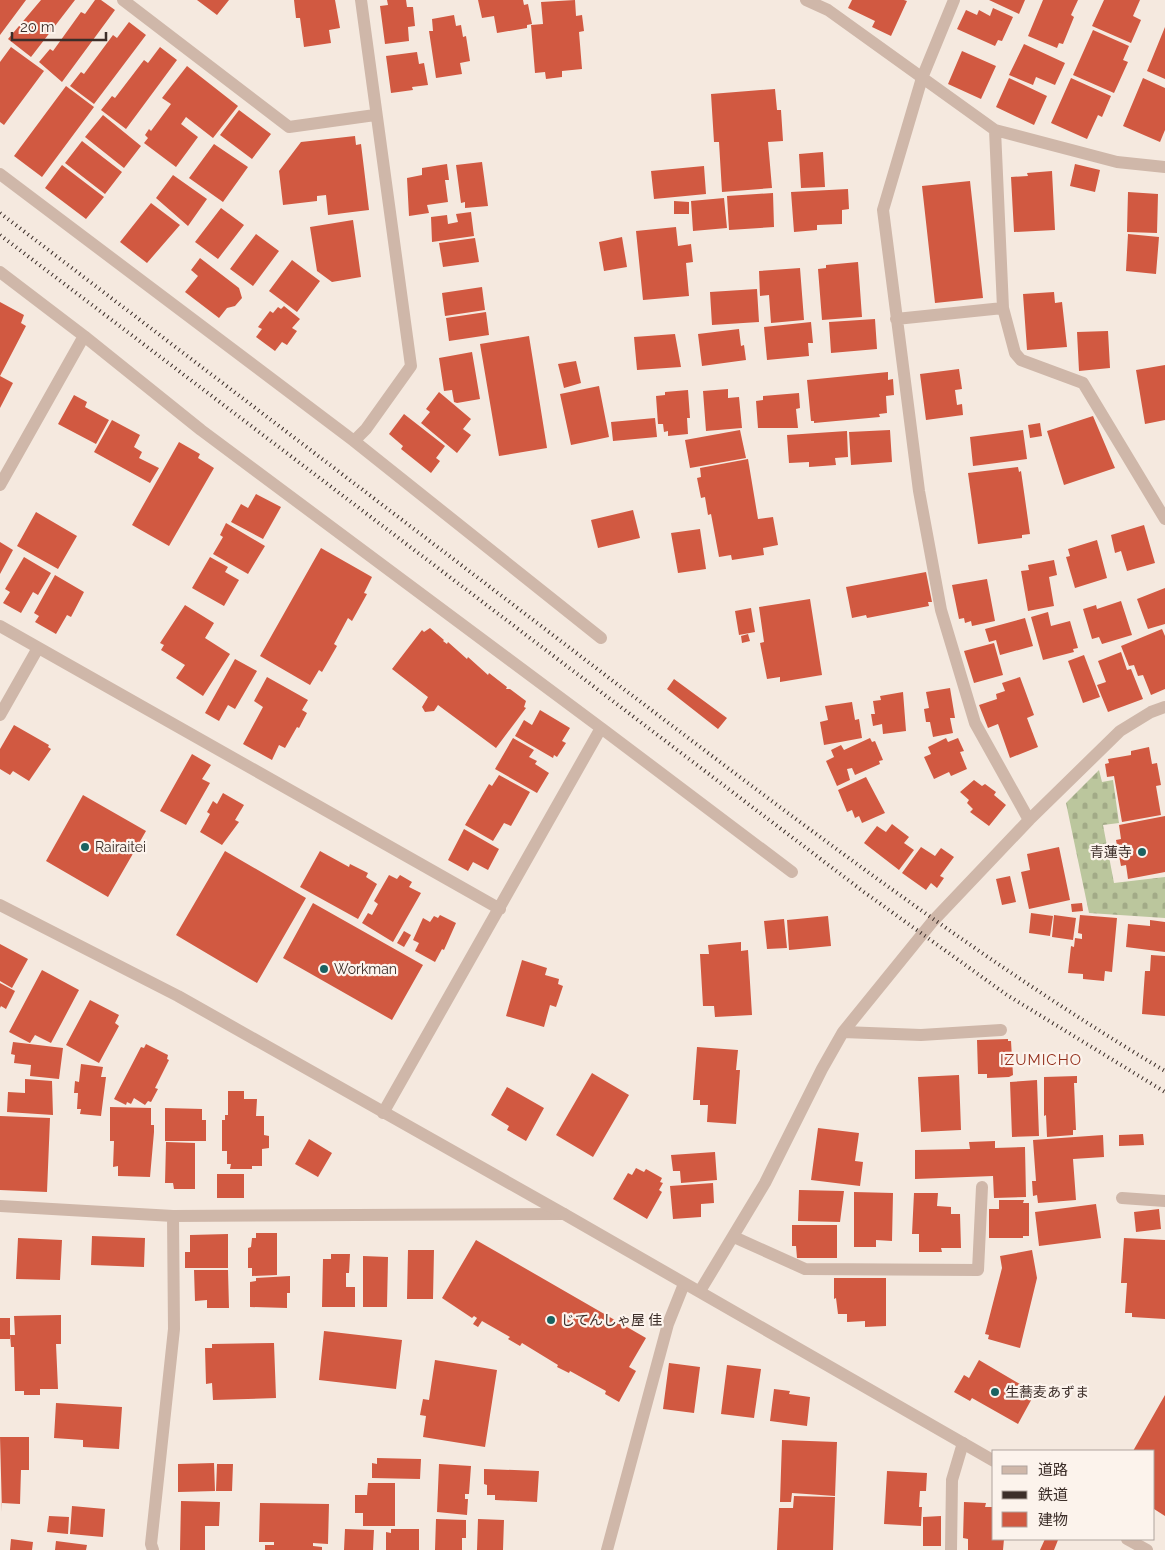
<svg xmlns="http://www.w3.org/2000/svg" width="1165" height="1550" font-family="Raleway,'Noto Sans JP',sans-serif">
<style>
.cemetery{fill:url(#cemetery-stones)}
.building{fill:#d15941}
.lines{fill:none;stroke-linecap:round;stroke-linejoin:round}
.minor{stroke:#cfb7a9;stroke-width:12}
.tertiary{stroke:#cfb7a9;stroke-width:12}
.rail{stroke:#3c2e29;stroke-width:4;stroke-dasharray:1 4;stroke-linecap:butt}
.poi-dot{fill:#1a6261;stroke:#fcf3ec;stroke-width:2}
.labels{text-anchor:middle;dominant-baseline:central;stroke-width:4.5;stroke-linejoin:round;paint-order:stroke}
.poi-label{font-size:14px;fill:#3c2e29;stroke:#fcf3ec;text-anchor:start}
.neighbourhood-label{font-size:15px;letter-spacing:1px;fill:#932e1a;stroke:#fcf3ec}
</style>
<defs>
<pattern id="cemetery-stones" width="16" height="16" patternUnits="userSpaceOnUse" patternTransform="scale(1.25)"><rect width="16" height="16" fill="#bbc69d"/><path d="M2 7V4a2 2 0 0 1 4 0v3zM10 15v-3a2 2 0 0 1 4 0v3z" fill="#a2aa87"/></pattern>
</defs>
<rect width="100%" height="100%" fill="#f5e9df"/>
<path class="cemetery" d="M1099 770 1102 782 1113 780 1119 823 1103 825 1114 883 1165 877V918L1089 913 1066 803Z"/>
<path class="building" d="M0 0H26L0 35Z
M41 0H75L31 57 8 39Z
M95 0H101L115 10 62 82 39 62 50 49 53 51 81 12 85 14Z
M197 0H229L217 15Z
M294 0H335L340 28 329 30 331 43 304 47 300 18H296Z
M387 0H406L407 7H413L415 26 408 27 409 41 385 44 380 6 388 5Z
M478 0H523L524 5 528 4 532 24 527 25V28L497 33 494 16 482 18Z
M575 0 576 16 582 15 584 31 579 32 582 69 562 71V77L546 79 545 72 535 73 531 25 543 24 541 2Z
M852 0H904L907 1 891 36 872 27 875 21 848 8Z
M989 0H1025L1019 14Z
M1043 0H1078L1071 15 1074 17 1063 44 1059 43 1057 48 1028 36Z
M1104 0H1140L1133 16 1141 20 1131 43 1092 26Z
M993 8 1013 17 1002 41 998 40 995 46 957 29 966 10 977 15 979 10 990 16Z
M454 15 456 26 461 25 463 37 466 36 470 61 460 63 462 74 436 78 429 31H433L432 19Z
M129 22 146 35 94 104 70 86 81 72 84 74 113 35 117 38Z
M1165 27V79L1147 71Z
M1093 30 1129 46 1123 60 1128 62 1114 93 1073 75Z
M1024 44 1065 63 1055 85 1036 77 1033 85 1009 75Z
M11 47 44 71 4 125 0 122V62Z
M160 47 177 60 126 129 101 110 112 96 115 98 144 60 148 63Z
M962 51 996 66 981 99 948 84Z
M417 52 419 64 424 63 428 85 412 87 413 90 391 93 386 56Z
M187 66 238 106 213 138 186 117 181 124 198 137 176 167 144 143 148 138 145 135 149 129 151 131 171 104 162 98Z
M1009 78 1047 96 1034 125 996 107Z
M1071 78 1111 96 1102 117 1098 115 1087 139 1051 123Z
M1143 78 1165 88V130L1160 142 1123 126Z
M66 86 94 107 42 177 14 156Z
M775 89 777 110H781L783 141 768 142 772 188 722 192 719 142H714L711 94Z
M239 110 271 134 252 159 220 135Z
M103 115 141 146 124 168 85 137Z
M355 136 356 145 361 144 369 210 328 215 326 195 317 196V201L283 205 279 171 301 142Z
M82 141 122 172 105 194 65 163Z
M214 144 248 167 223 202 189 178Z
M823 152 825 187 801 188 799 154Z
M482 162 488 206 465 208V202L461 203 456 165Z
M447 164 449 180H445L448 202 427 205 429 213 409 216 407 178 422 175V168Z
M1075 164 1100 170 1095 192 1070 186Z
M62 165 104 197 86 219 45 188Z
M704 166 706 194 654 199 651 171Z
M1052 171 1055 230 1014 232 1011 177 1028 176 1027 173Z
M173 175 207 199 188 226 156 198Z
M970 181 983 298 935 303 922 186Z
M848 189 849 209 842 210V224L817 225V230L794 232 791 192Z
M1128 192 1158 194 1157 233 1127 232Z
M773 193 774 227 729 230 727 196Z
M724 198 727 228 693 231 691 201Z
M674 201 689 202V214H674Z
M151 203 180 225 147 263 120 242Z
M221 208 244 225 218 259 195 242Z
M471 212 474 236 432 242 431 217 447 215 448 224 458 222 456 214Z
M353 220 361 277 332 282 317 271 310 227Z
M676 227 678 246 691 244 693 262 686 263 689 296 643 300 636 231Z
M256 234 279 251 253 286 230 269Z
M1128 234 1159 237 1156 274 1126 271Z
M622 237 627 267 604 271 599 242Z
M475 238 479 262 443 267 439 243Z
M200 258 239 288 242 298 235 306 227 308 219 318 185 292 198 276 191 270Z
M292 260 320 281 297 312 269 291Z
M858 262 862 317 822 320 818 269 826 268V265Z
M800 268 804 320 771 323 769 295 760 296 759 271Z
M482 287 485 310 445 316 442 293Z
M757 289 759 322 712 325 710 292Z
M1054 292 1055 303 1062 302 1067 347 1027 350 1023 294Z
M0 302 24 315 21 323 26 326 0 376Z
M284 306 300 319 292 328 297 331 287 345 282 342 275 351 256 337 262 329 258 327 270 311 273 313 278 307 281 309Z
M486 312 489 335 449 341 446 318Z
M875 319 877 349 831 353 829 322Z
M811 322 813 343H808L809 356 767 360 764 327Z
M739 329 741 346 744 345 746 360 702 366 698 334Z
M1108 331 1110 368 1079 371 1077 332Z
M675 334 681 367 637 370 634 337Z
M529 336 547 448 499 456 480 344Z
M472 352 480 399 457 403 454 402 452 390 444 391 439 358Z
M576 361 581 383 564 388 558 364Z
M1165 365V420L1145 424 1136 370Z
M959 369 962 389 955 390 957 405 962 404 963 415 926 420 920 374Z
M888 372V380L893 379 894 395 886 396 887 413 879 414 880 417 814 423V421H811L807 380Z
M0 376 13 383 0 408Z
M599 386 609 437 571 445 560 394Z
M728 389V398L739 397 742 428 706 431 703 391Z
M688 390 690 418H687L688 434 668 436V431L664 432 663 424H658L656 396 665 395V392Z
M439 392 471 419 463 429 471 435 457 453 421 423 430 412 426 409Z
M799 393 800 408 796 409 798 428H758L756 401 763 400V396Z
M74 395 87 402 85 407 109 420 96 444 58 424Z
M404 414 445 446 436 458 440 461 431 473 401 449 403 446 389 434Z
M1093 416 1115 468 1064 485 1047 431Z
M655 418 657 437 613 441 611 422Z
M112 420 140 435 134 447 142 452 139 458 159 468 150 483 94 452Z
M1040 423 1042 436 1030 438 1028 425Z
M740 430 746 458 690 468 685 440Z
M890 430 892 462 851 465 849 432Z
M1023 430 1027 459 973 466 970 437Z
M847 431 848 457 835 458 836 465 809 467V462L789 463 787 435Z
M179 442 200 454 198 458 214 468 169 546 132 525Z
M748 459 758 519 773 517 778 545 763 548 764 555 732 560 731 555 719 557 711 514 708 515 705 497 701 498 697 478 701 477 700 468Z
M1018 467 1019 472 1021 471 1030 534 1022 535V538L978 544 968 473Z
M256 494 281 507 263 539 231 522 241 504 248 508Z
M633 510 640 538 598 548 591 520Z
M36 512 77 536 58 569 17 546Z
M226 523 265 546 248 574 213 554 223 537 220 535Z
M1144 525 1155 563 1127 571 1121 551 1115 553 1111 535Z
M700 529 706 569 678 573 671 533Z
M1097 540 1107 578 1075 588 1066 557 1070 556 1068 549Z
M0 542 13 550 0 574Z
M321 548 372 577 364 593 367 594 352 621 348 618 334 644 337 646 322 672 319 670 310 685 260 656Z
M24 557 51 573 38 595 33 592 21 613 3 603 10 592 5 589Z
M210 557 228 567 225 572 239 580 224 606 192 588Z
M1054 560 1057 575 1049 577 1054 606 1028 611 1021 571 1029 570 1028 565Z
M926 572 932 602H928L929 606 867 618 866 615 852 618 846 587Z
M55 575 84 592 71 617 67 615 56 634 35 622 39 616 34 613Z
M987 579 995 621 972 626 971 621 965 623 964 618 959 619 952 585Z
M1165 588V624L1148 629 1137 599Z
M810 599 822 675 780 682V677L767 679 760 643 764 642 759 607Z
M1121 601 1132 635 1102 644 1099 637 1092 639 1083 609 1096 605 1097 609Z
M185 605 214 623 205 638 230 654 203 696 176 678 185 665 161 650 164 645 160 643Z
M751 608 755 632 739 635 735 611Z
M1048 612 1051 626 1070 621 1078 648 1073 649 1074 652 1043 660 1031 617Z
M1025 618 1033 646 1000 655 996 640 989 642 985 629Z
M430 628 444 640 443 641 447 644 448 642 467 659 468 657 488 675 489 673 507 687 506 689H510L526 701 524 707 526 708 496 748 438 705 434 711 425 712 422 707 428 697 392 669 422 630 424 632Z
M1162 629 1165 636V689L1151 695 1143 675 1138 676 1134 665 1129 666 1121 646Z
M748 634 750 641 742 643 741 636Z
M994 643 1003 675 974 683 964 651Z
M1121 652 1127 670 1131 669 1143 699 1108 712 1097 685 1106 682 1098 661Z
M1084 655 1100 697 1083 703 1068 661Z
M235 659 257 671 235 709 228 705 219 721 205 713Z
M267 677 308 700 302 710 307 713 299 728 297 727 285 748 279 745 272 760 243 744 263 707 254 701Z
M1020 677 1034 715 1027 718 1038 747 1010 758 998 724 988 728 979 705 997 699 996 694 1005 691 1002 683Z
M674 679 727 718 718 729 667 689Z
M950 688 955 718H950L953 733 933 737 930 722H926L924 709 929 708 926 692Z
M903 692 906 731 883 734 882 724 873 726 871 714H875L873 701 881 700 880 696Z
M852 702 855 720 859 719 862 738 824 745 820 722 828 720 825 706Z
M540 710 570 728 562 741 566 743 557 757 554 755 553 758 515 736 524 720 532 725Z
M14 725 49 745 48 747 51 749 29 781 13 771 10 775 0 769V749Z
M513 738 534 750 529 757 537 761 535 764 549 773 537 793 495 769Z
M870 738 872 742 875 741 883 760 879 761 880 764 855 775 852 768 847 769 850 780 837 786 826 761 834 757 831 750 841 745 844 750Z
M946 738 948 742 958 738 964 751 960 752 967 769 951 776 949 772 934 779 924 757 931 754 928 747Z
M1149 747 1152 764 1157 763 1161 785 1156 786 1161 815 1122 822 1114 776 1107 777 1105 764 1109 763 1108 759 1131 755V751Z
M192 754 211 765 202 779 210 783 186 825 160 811Z
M499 775 530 792 511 826 504 823 493 841 465 825 489 784 492 786Z
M866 777 885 813 862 823 859 816 855 818 852 810 847 812 838 790Z
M974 780 982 786 985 784 996 792 994 795 1006 805 989 826 970 812 973 809 967 803 969 800 960 792Z
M223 793 244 805 235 820 239 822 222 845 200 832 210 814 207 812 213 801 217 804Z
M83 795 146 831 108 897 46 861Z
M1165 816V872L1128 879 1126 865 1121 866 1116 840 1121 839 1119 825Z
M892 824 909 837 904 843 914 850 899 870 864 843 877 826 886 832Z
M464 829 499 849 488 870 473 862 468 871 448 860Z
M921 847 935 856 941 848 954 857 940 876 944 878 937 888 931 883 926 890 902 873Z
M1059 847 1070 900 1029 909 1021 872 1030 870 1027 854Z
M225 851 306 898 257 983 176 935Z
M320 851 349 867 350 864 368 873 366 877 377 884 358 919 300 887Z
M389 875 397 879 400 875 412 882 409 887 421 893 393 942 362 923 368 913 372 915 378 904 374 901Z
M1010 876 1016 902 1002 905 996 879Z
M313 903 423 965 392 1020 283 958Z
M1082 903 1083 911 1072 912 1071 904Z
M1031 913 1053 916 1050 936 1029 933Z
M440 915 456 923 444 950 442 949 435 962 415 951 419 943 413 940 423 918 430 922 434 916 438 918Z
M1054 915 1076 918 1073 940 1052 937Z
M1080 915 1117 918 1112 972 1105 971 1104 981 1083 979V974L1068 973 1071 946 1074 947 1075 938 1082 939V934L1078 933Z
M828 916 831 946 789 950 787 920Z
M784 919 787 948 767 949 764 921Z
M1150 920 1165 922V952L1126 947 1128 924 1150 926Z
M404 931 411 935 404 947 397 943Z
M741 942V951L748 950 752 1015 715 1017 714 1006H703L700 954H709L708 945Z
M0 944 28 959 12 988 0 981Z
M1151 955 1165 956V1016L1142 1014 1145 971H1150Z
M522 960 547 968 545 975 559 979 558 984 563 986 556 1007 550 1005 544 1027 506 1016Z
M42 970 79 990 51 1043 35 1035 30 1043 9 1032Z
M0 983 15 991 6 1009 1 1006 0 1008Z
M90 1000 119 1015 115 1023 119 1026 99 1063 66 1045Z
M1008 1039V1041H1011L1013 1075 1009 1077 987 1078V1074H978L977 1040Z
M13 1042 63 1048 59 1079 30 1076 31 1065 14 1063 15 1055 11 1054Z
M146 1044 168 1055 167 1059 169 1060 155 1088 158 1089 151 1102 148 1101 145 1105 134 1098 131 1104 127 1102 126 1105 114 1099 141 1047 144 1048Z
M697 1047 738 1050 736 1070H740L736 1124 707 1122 708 1105H700V1100H693Z
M81 1064 103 1067 101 1077H106L101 1116 80 1114 81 1109H77L78 1093H74L75 1081 79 1082Z
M592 1073 629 1095 593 1157 556 1135Z
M959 1075 961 1130 921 1132 918 1077Z
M1077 1076V1083H1074L1076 1130H1073V1135L1047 1137 1046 1115 1044 1116V1077Z
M25 1079 52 1081 53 1115 7 1112 8 1092 25 1093Z
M1037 1080 1039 1136 1012 1137 1010 1082Z
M507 1087 544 1108 526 1141 507 1130 509 1126 491 1115Z
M228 1091H244V1099H257L256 1116H264V1135L269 1136V1148L262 1149V1166H252V1169H230L231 1164H227V1151H222V1120H225V1115H228Z
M110 1107 151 1108V1125H154V1132L150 1177 118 1176V1166L113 1167 114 1141H110Z
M165 1108 202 1109V1120H206V1141H165Z
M0 1116 50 1118 47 1192 0 1190Z
M818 1128 859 1133 855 1161 863 1162 860 1186 811 1180Z
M1143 1134 1144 1145 1119 1146V1135Z
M1103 1135 1104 1157 1073 1159 1076 1200 1038 1203 1037 1195 1033 1196 1032 1181H1036L1033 1140Z
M309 1139 332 1153 318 1177 295 1164Z
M995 1141V1148L1025 1147 1026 1197 994 1198 993 1176 915 1179V1150L970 1149 969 1142Z
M166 1142 195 1143V1189H174L173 1183H165Z
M715 1152 717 1180 681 1183 680 1171H673L671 1155Z
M636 1168 644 1172 646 1169 662 1178 660 1182 663 1183 659 1190 662 1192 647 1219 613 1199 628 1173 632 1175Z
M217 1174H244V1198H217Z
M713 1183 714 1203 701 1204V1217L673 1219 670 1186Z
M799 1190 844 1191 840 1222 798 1221Z
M854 1192 893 1193 892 1241 876 1240V1247H854Z
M914 1193H938L937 1206 951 1207V1214H960L961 1248H941L942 1252H919V1234H912Z
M999 1200H1024L1023 1203H1029V1236H1023V1238H989V1209H999Z
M1096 1204 1101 1238 1039 1246 1035 1212Z
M1159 1209 1161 1229 1136 1232 1134 1212Z
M792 1225H837V1258H797L796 1246H792Z
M256 1233H277V1275L252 1276V1268H248V1248L251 1247 252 1238H256Z
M228 1234V1268H185V1252H190V1235Z
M92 1236 145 1238 144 1267 91 1265Z
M18 1238 62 1240 60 1280 16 1279Z
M1124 1238 1165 1240V1319L1132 1317V1313H1125L1127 1283H1121Z
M476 1240 646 1338 629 1367 636 1371 619 1402 605 1394 606 1391 570 1371 569 1373 557 1367 558 1365 522 1343 520 1346 508 1339 510 1337 482 1321 478 1327 473 1324 477 1318 474 1316 472 1318 442 1298Z
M408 1250H434L433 1299H407Z
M1032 1250 1037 1278 1020 1348 988 1339 989 1335 985 1334 1002 1268 1000 1256Z
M331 1254H350L349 1273H346V1287H355V1307H322L323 1259H331Z
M363 1256 388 1257 387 1307H363Z
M194 1270H228L229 1308H207V1300L195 1301Z
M290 1276V1293H287V1308L250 1307V1282L256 1281V1278Z
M834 1278H886V1326L865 1327V1321L847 1322V1314H838L836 1298 834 1299Z
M61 1315V1344H56L58 1389H40V1395H24V1391H15L14 1347H11L10 1335H15L14 1316Z
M0 1318H10V1339H0Z
M324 1331 402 1340 396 1389 319 1380Z
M274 1343 276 1398 213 1400 212 1383 206 1384 205 1348H212V1344Z
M435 1360 497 1370 485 1447 423 1437 426 1416 420 1415 423 1399 429 1400Z
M979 1360 1035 1393 1018 1424 972 1398 970 1401 954 1392 964 1375 969 1378Z
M669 1363 700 1367 694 1413 663 1409Z
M727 1365 761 1369 754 1418 721 1414Z
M774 1389 790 1391 789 1394 810 1397 807 1426 770 1421Z
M1165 1395V1516L1154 1509V1451H1133Z
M56 1403 122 1407 119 1449 83 1447V1440L54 1438Z
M0 1437H29V1470H21L20 1504 2 1503V1512Z
M782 1440 837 1442 835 1496 792 1493 791 1502H780Z
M377 1458 421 1459 420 1479 372 1478V1463L377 1464Z
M214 1463 215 1491 178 1492V1464Z
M217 1464H233L232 1491H216Z
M439 1464 471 1466 469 1494H465V1499H468L467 1515 437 1512Z
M484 1469 539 1471 537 1502 495 1500V1495H487V1485L484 1484Z
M887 1471 927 1473 926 1491H920L919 1507H922L921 1526 884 1524Z
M368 1483H395V1526H363V1513H355V1495H367Z
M794 1496 835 1497 833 1550H777L779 1508H793Z
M181 1501 220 1502 219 1526H205V1550H180Z
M964 1502 986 1503 985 1507H993L994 1539H1004L1003 1550H968V1539L963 1538Z
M260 1503 329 1504 328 1544 313 1543V1546L322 1547V1550H265V1545H274V1542H259Z
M72 1506 105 1509 103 1537 70 1534Z
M49 1516 69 1517 68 1534 47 1532Z
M941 1516V1546H923V1517Z
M436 1519 466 1520V1538H462V1550H435Z
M478 1519 504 1520 503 1550H477Z
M345 1529 374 1530 373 1550H344Z
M391 1529H419V1550H386V1532L391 1533Z
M11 1539 33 1542 32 1550H10Z
M1045 1539 1058 1540 1054 1550H1040Z
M56 1541 87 1545 86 1550H55Z"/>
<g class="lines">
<path class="minor" d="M123 0 289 127 375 115
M806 0 828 10 995 130 1117 162 1165 167
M954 0 922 78 883 210 919 491 941 610 975 723 1029 820
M995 130 1003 308 1015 353 1021 360 1083 383 1165 519
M0 174 354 441 366 429 411 366 361 0
M0 272 84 336 201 430 601 728 383 1113
M896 319 1003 308
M354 441 601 638
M0 485 84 336
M0 626 500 909
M0 715 38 648
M601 728 792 872
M843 1032 921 1035 1001 1030
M1122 1198 1165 1201
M0 1206 173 1216 564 1214
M734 1237 805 1269 978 1270 982 1187
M700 1291 765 1183 822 1069 843 1032 933 921 1029 820 1120 731 1151 712 1165 707
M153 1550 151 1544 174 1329 173 1216
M607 1550 668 1324 684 1284
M951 1550 952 1480 963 1443"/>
<path class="tertiary" d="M0 905 178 996 564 1214 994 1461
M1127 1539 1147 1550"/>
<path class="rail" d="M0 213C204 369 409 525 613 681 793 817 971 955 1165 1071
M0 235 864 892 1007 995 1165 1092"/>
</g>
<g class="poi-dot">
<circle cx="85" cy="847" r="5"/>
<circle cx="1142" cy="852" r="5"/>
<circle cx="324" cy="969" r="5"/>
<circle cx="551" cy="1320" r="5"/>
<circle cx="995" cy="1392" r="5"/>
</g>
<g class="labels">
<g class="poi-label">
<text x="95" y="847">Rairaitei</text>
<text x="1132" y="852" text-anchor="end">青蓮寺</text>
<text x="334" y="969">Workman</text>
<text x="561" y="1320">じてんしゃ屋 佳</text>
<text x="1005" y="1392">生蕎麦あずま</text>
</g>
<g class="neighbourhood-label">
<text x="1041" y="1060">IZUMICHO</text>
</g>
</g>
<rect x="992" y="1450" width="162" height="90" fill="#fcf3ec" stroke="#afa49e"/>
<rect x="1002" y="1466" width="25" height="8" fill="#cfb7a9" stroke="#afa49e"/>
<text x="1038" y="1475" font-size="15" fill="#3c2e29">道路</text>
<rect x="1002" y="1491" width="25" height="8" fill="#3c2e29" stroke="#afa49e"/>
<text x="1038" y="1500" font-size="15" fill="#3c2e29">鉄道</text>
<rect x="1002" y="1512" width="25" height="15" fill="#d15941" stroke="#afa49e"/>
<text x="1038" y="1525" font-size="15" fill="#3c2e29">建物</text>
<path d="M12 32v8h94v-8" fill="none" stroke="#3c2e29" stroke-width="2.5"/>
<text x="20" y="32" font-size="15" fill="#3c2e29" stroke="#fcf3ec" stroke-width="4" paint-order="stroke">20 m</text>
</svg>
